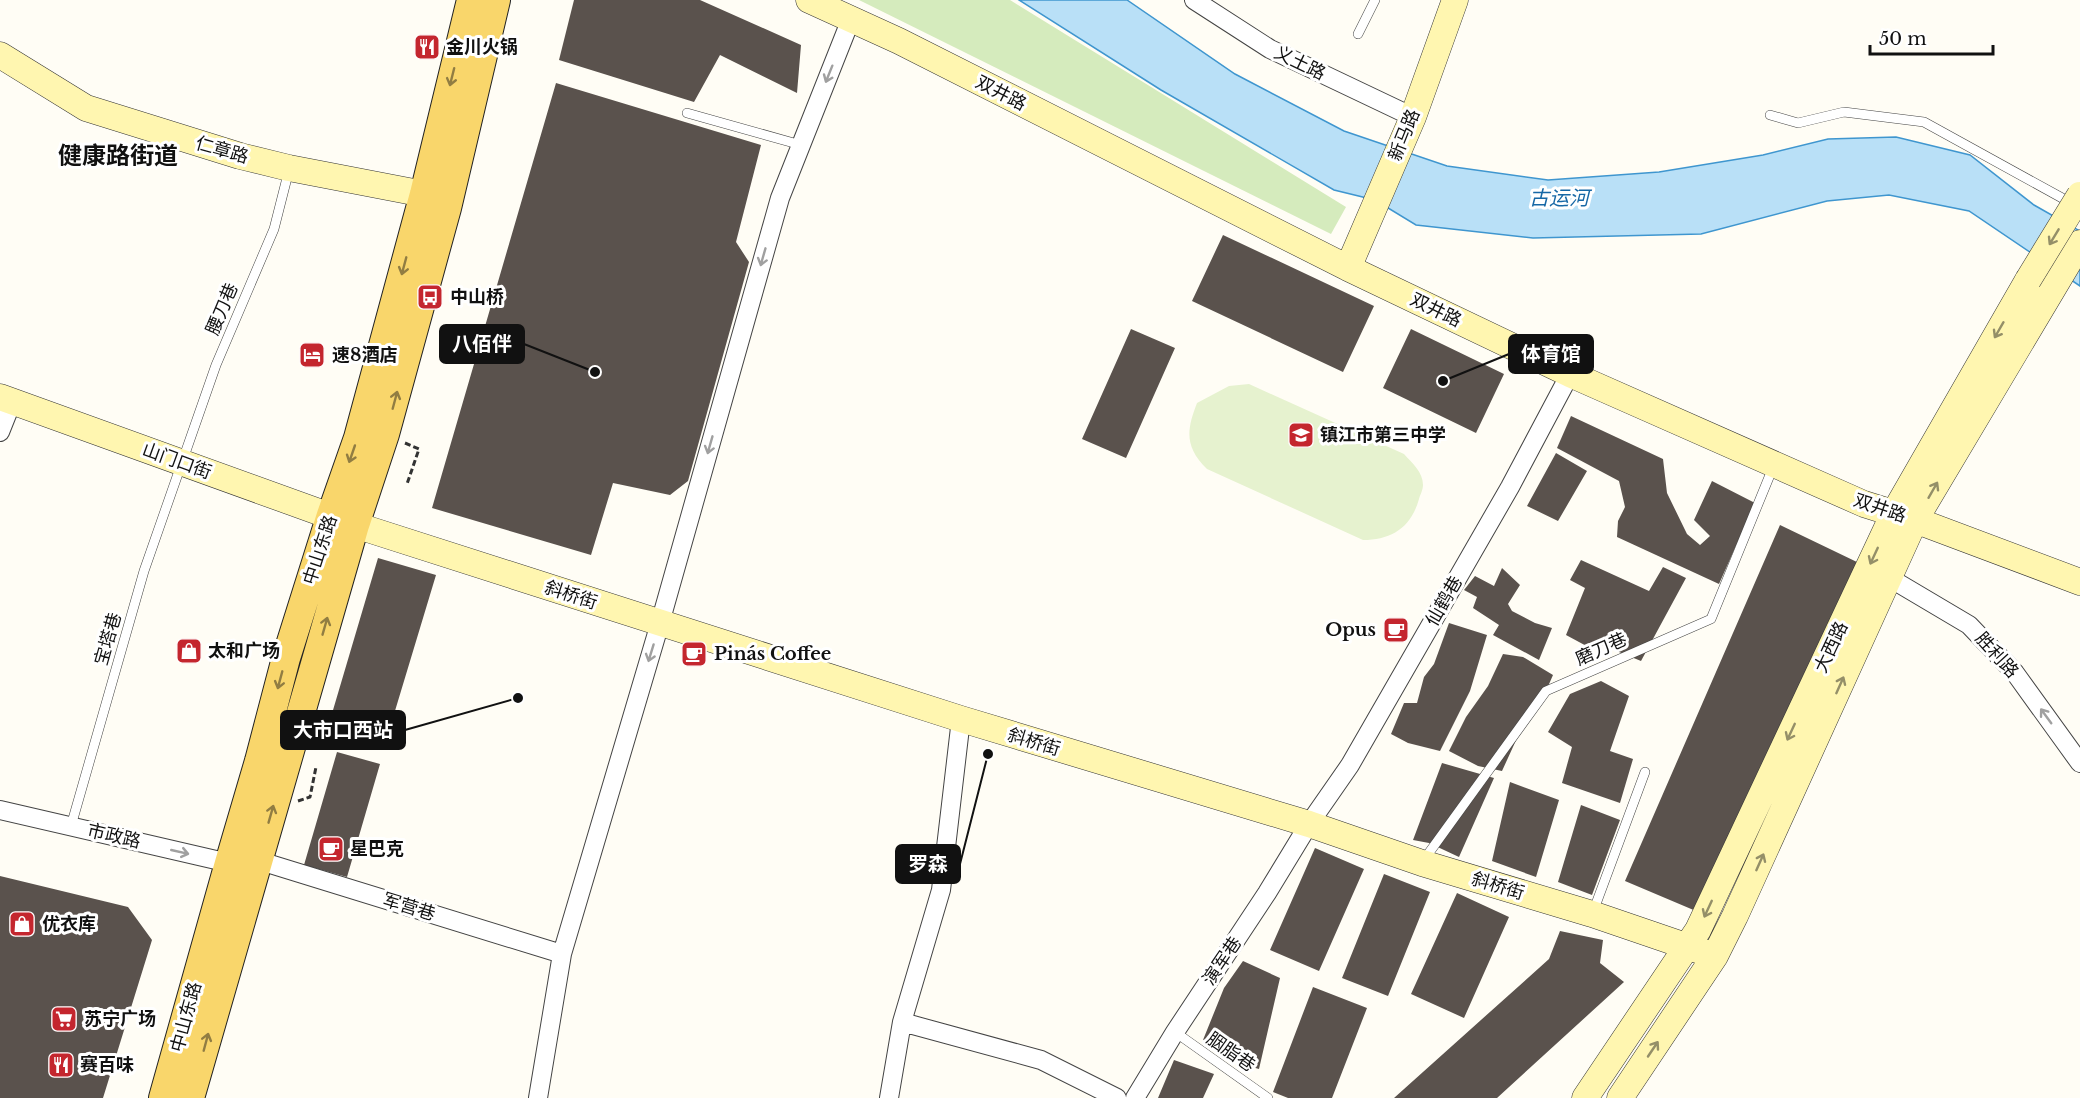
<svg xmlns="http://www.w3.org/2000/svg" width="2080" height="1098" font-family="'Libre Baskerville','Noto Sans SC',serif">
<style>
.green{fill:#d5ebbd}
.pitch{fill:#e6f2cf}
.water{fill:#b9e0f7;stroke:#3f96cf;stroke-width:1.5}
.building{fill:#5a524d}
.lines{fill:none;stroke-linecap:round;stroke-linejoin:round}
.lane-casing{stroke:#444;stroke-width:10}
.street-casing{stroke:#444;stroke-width:20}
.secondary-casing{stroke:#333;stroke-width:27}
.primary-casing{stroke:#222;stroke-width:30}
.path{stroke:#333;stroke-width:3;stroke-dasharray:6 3;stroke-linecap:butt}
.lane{stroke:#fff;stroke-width:9}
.street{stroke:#fff;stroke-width:18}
.secondary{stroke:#fff6b0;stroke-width:26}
.primary{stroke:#f9d66b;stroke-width:28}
.secondary-bridge-casing{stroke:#333;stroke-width:27;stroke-linecap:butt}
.secondary-bridge{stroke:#fff6b0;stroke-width:26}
.oneway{stroke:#a0a0a0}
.oneway2{stroke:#917d42}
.oneway3{stroke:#948f68}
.labels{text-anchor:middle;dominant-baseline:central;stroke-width:6;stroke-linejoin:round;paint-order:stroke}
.poi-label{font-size:18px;font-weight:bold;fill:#111;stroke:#fff;text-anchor:start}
.street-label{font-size:18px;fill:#111;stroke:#fff}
.water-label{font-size:20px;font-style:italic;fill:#1768a6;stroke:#fff}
.district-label{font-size:24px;font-weight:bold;fill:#111;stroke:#fff}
.leader{fill:none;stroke:#111;stroke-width:2}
.callout-dot{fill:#111;stroke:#fff;stroke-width:2}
.callout{fill:#111;stroke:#111;stroke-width:2}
.callout-label{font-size:20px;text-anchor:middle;font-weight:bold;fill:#fff}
</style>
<rect width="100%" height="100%" fill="#fffdf5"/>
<path class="green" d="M859 0H1010L1346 207 1331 234Z"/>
<path class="pitch" d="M1249 384 1404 454C1412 463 1423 472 1423 485 1423 490 1420 495 1419 499 1411 528 1391 540 1363 540L1207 469C1185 447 1186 431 1197 403L1229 386Z"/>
<path class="water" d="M1019 0H1127L1235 74 1344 131 1447 166 1548 180 1659 172 1763 155 1828 139 1896 137 1970 155 2034 205 2080 231V286L1969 211 1889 195 1827 201 1701 234 1533 238 1416 225 1375 200 1334 190 1161 90Z"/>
<path class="building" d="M574 0H700L801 45 797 93 720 55 694 102 559 60Z
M556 83 761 145 736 242 749 262 688 481 670 495 613 483 591 555 432 508Z
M1223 235 1374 306 1343 372 1192 301Z
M1131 329 1175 348 1126 458 1082 439Z
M1411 329 1504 374 1476 433 1383 388Z
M1571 416 1663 459 1667 493 1687 534 1700 545 1710 536 1694 520 1712 481 1755 503 1719 584 1617 537 1618 521 1625 507 1619 481 1557 448Z
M1556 453 1587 471 1558 521 1527 506Z
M1780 525 1859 563 1703 914 1625 881Z
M378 558 436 575 385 744 328 727Z
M1581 560 1649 591 1663 567 1686 578 1641 661 1597 643 1592 649 1566 635 1585 588 1570 580Z
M1502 568 1520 585 1508 604 1512 611 1535 623 1552 628 1539 660 1493 635 1499 625 1473 608 1477 597 1464 590 1475 576 1494 586Z
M1449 623 1487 635 1470 691 1440 751 1408 743 1391 734 1404 703H1417L1424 677 1434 664Z
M1503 654 1523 657 1553 675 1539 707 1518 736 1502 771 1478 766 1449 751 1466 717 1488 686Z
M1601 681 1629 696 1610 751 1633 759 1620 803 1562 783 1572 747 1548 732 1570 694Z
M337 752 380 764 347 877 304 865Z
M1442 763 1494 778 1459 857 1429 843 1413 840Z
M1510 782 1559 800 1536 877 1492 861Z
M1581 805 1620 820 1592 895 1558 882Z
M1315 848 1364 869 1319 971 1270 950Z
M1384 874 1430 892 1388 996 1342 978Z
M0 876 128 907 152 940 103 1098H0Z
M1457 893 1509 917 1464 1018 1411 994Z
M1560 931 1603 940 1600 963 1624 982 1497 1098H1394L1549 959Z
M1243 961 1280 978 1259 1069 1227 1060 1203 1040 1224 988Z
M1313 987 1367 1008 1332 1098H1288L1273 1092Z
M1174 1060 1214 1074 1203 1098H1158Z"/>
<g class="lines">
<g class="lane-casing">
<path id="lane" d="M1358 34 1375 0
M687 113 801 145
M1770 115 1798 123 1844 112 1924 122 2073 204
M71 826 144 571 216 365 274 229 289 170
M1423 861 1546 691 1711 619 1774 465
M1593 912 1645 772
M1175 1032 1268 1098"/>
</g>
<g class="street-casing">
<path id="street" d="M1194 0 1270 49 1413 117
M0 432 12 402
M1888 577 1969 625 2015 673 2080 763
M0 810 229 863
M257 860 562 954
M902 1022 1041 1060 1117 1098
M538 1098 562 954 660 623 780 198 851 19
M889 1098 902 1022 941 890 961 719
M1135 1098 1175 1032 1267 893 1309 824 1350 765 1510 487 1570 374"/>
</g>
<g class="secondary-casing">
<path id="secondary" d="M809 0 899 41 1348 268 1570 374 1864 504 1915 520 2080 582
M0 55 86 108 240 156 289 168 424 194
M1348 268 1413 117 1455 0
M0 397 355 525 961 719 1309 824 1422 863 1592 914 1715 956
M1585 1098 1698 930 1894 513 2028 280
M1620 1098 1715 956 1735 916 1915 520 2080 243"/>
</g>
<g class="primary-casing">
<path id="primary" d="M163 1098 229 863 259 761 286 658 331 515 358 438 424 194 471 0
M190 1098 355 525 385 434 447 208 496 0"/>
</g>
<path class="path" d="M405 443 419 449 407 484
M298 801 310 797 316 767"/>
<use href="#lane" class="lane"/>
<use href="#street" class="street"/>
<use href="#secondary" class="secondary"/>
<use href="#primary" class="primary"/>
<g class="secondary-bridge-casing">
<path id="secondary-bridge" d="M2028 280 2080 195"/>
</g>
<use href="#secondary-bridge" class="secondary-bridge"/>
</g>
<defs><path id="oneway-shaft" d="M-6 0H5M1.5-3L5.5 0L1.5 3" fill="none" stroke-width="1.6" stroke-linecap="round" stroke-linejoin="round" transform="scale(1.5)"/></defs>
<g class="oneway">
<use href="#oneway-shaft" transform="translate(829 74) rotate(112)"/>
<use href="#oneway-shaft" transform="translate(763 257) rotate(106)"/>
<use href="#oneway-shaft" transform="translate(710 445) rotate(106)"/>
<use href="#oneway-shaft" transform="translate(651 653) rotate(107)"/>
<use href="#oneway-shaft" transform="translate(2046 716) rotate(-126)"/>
<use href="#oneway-shaft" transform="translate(180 852) rotate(13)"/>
</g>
<g class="oneway2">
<use href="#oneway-shaft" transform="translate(452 77) rotate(104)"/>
<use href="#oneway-shaft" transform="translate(404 266) rotate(105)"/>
<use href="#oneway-shaft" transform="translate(395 400) rotate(-75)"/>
<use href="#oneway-shaft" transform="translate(352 454) rotate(109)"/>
<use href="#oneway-shaft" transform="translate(325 626) rotate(-74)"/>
<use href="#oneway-shaft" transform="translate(280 680) rotate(105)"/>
<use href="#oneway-shaft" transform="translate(271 814) rotate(-74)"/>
<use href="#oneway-shaft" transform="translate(206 1042) rotate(-75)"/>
</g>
<g class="oneway3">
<use href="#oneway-shaft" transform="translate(2054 237) rotate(121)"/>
<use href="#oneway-shaft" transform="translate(1999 330) rotate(120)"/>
<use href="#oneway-shaft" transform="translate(1933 490) rotate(-60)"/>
<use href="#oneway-shaft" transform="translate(1874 556) rotate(115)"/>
<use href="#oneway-shaft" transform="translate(1840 685) rotate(-66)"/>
<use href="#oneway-shaft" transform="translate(1791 732) rotate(115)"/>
<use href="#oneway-shaft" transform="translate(1760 862) rotate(-66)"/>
<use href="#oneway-shaft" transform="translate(1708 909) rotate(115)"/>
<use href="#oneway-shaft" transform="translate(1653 1049) rotate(-56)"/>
</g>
<defs>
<g id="restaurant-square" transform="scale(1.35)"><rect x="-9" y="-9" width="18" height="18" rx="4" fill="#c4262e" stroke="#fff"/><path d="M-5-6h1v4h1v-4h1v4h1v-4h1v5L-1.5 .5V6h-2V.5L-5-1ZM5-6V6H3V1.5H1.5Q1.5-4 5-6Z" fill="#fff"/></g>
<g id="bus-square" transform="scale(1.35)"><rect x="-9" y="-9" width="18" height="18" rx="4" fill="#c4262e" stroke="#fff"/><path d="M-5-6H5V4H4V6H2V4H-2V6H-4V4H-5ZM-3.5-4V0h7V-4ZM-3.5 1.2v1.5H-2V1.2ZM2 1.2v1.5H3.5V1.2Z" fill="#fff"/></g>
<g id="hotel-square" transform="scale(1.35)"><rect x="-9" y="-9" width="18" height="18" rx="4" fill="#c4262e" stroke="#fff"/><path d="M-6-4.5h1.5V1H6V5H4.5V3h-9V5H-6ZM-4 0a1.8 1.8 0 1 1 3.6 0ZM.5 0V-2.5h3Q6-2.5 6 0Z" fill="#fff"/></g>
<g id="school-square" transform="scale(1.35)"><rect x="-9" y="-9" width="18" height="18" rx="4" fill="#c4262e" stroke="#fff"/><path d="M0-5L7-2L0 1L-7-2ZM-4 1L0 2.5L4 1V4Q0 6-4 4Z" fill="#fff"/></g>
<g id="cafe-square" transform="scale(1.35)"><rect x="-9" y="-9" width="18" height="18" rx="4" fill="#c4262e" stroke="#fff"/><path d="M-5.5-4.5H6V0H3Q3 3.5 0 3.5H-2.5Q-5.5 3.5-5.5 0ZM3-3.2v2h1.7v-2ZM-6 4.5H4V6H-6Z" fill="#fff"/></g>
<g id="shop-square" transform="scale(1.35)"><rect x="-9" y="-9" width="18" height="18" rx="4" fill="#c4262e" stroke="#fff"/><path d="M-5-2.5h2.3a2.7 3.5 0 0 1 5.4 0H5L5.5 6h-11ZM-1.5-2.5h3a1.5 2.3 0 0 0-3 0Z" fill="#fff"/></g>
<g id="supermarket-square" transform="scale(1.35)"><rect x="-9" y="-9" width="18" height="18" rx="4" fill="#c4262e" stroke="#fff"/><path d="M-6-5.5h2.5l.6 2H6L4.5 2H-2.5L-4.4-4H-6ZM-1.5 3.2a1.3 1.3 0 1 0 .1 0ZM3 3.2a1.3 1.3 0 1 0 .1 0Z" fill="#fff"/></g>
</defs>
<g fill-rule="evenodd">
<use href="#restaurant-square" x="427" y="47"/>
<use href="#bus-square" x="430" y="297"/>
<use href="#hotel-square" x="312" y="355"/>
<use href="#school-square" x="1301" y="435"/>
<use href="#cafe-square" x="1396" y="630"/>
<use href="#shop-square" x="189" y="651"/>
<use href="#cafe-square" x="694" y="654"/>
<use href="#cafe-square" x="331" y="849"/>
<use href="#shop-square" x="22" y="924"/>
<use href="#supermarket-square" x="64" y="1019"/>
<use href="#restaurant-square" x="61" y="1065"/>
</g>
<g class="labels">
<g class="poi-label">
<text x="446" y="47">金川火锅</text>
<text x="450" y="297">中山桥</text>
<text x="332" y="355">速8酒店</text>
<text x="1320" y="435">镇江市第三中学</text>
<text x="1376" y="630" text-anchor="end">Opus</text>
<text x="208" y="651">太和广场</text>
<text x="714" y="654">Pinás Coffee</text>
<text x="350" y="849">星巴克</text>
<text x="42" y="924">优衣库</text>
<text x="84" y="1019">苏宁广场</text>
<text x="80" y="1065">赛百味</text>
</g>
<g class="street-label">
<text transform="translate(1300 63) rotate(26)">义土路</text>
<text transform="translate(1001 93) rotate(27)">双井路</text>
<text transform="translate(1404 135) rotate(-68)">新马路</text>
<text transform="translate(222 150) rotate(16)">仁章路</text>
<text transform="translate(222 309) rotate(-67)">腰刀巷</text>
<text transform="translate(1436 310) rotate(26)">双井路</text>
<text transform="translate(177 461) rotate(20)">山门口街</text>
<text transform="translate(1880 508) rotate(19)">双井路</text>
<text transform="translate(320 550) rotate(-72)">中山东路</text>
<text transform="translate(571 595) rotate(18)">斜桥街</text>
<text transform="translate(1444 601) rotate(-60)">仙鹤巷</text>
<text transform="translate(108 639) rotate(-74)">宝塔巷</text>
<text transform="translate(1831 647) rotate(-65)">大西路</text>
<text transform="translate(1601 649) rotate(-24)">磨刀巷</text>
<text transform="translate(1997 655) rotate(48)">胜利路</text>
<text transform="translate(1034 742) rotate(17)">斜桥街</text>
<text transform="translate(114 836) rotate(13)">市政路</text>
<text transform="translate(1498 886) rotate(17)">斜桥街</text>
<text transform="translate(409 907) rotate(17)">军营巷</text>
<text transform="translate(1222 961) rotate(-56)">演军巷</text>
<text transform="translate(186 1017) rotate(-75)">中山东路</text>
<text transform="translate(1231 1052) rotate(35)">胭脂巷</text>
</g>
<g class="water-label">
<text x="1559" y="198">古运河</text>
</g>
<g class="district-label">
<text x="118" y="155">健康路街道</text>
</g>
</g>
<path class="leader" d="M595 372L524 344M1443 381L1509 354M518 698L405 730M988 754L960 864"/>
<g class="callout-dot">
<circle cx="595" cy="372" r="6"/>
<circle cx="1443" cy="381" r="6"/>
<circle cx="518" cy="698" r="6"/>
<circle cx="988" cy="754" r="6"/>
</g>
<g class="callout">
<rect x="440" y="325" width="84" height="38" rx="6"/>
<rect x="1509" y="335" width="84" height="38" rx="6"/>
<rect x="281" y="711" width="124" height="38" rx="6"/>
<rect x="896" y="845" width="64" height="38" rx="6"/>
</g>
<g class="callout-label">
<text x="482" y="351">八佰伴</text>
<text x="1551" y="361">体育馆</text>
<text x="343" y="737">大市口西站</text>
<text x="928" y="871">罗森</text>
</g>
<path d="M1870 45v9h123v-9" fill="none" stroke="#111111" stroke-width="3"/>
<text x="1879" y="45" font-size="18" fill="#111111" stroke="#ffffff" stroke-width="4.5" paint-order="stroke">50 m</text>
</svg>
